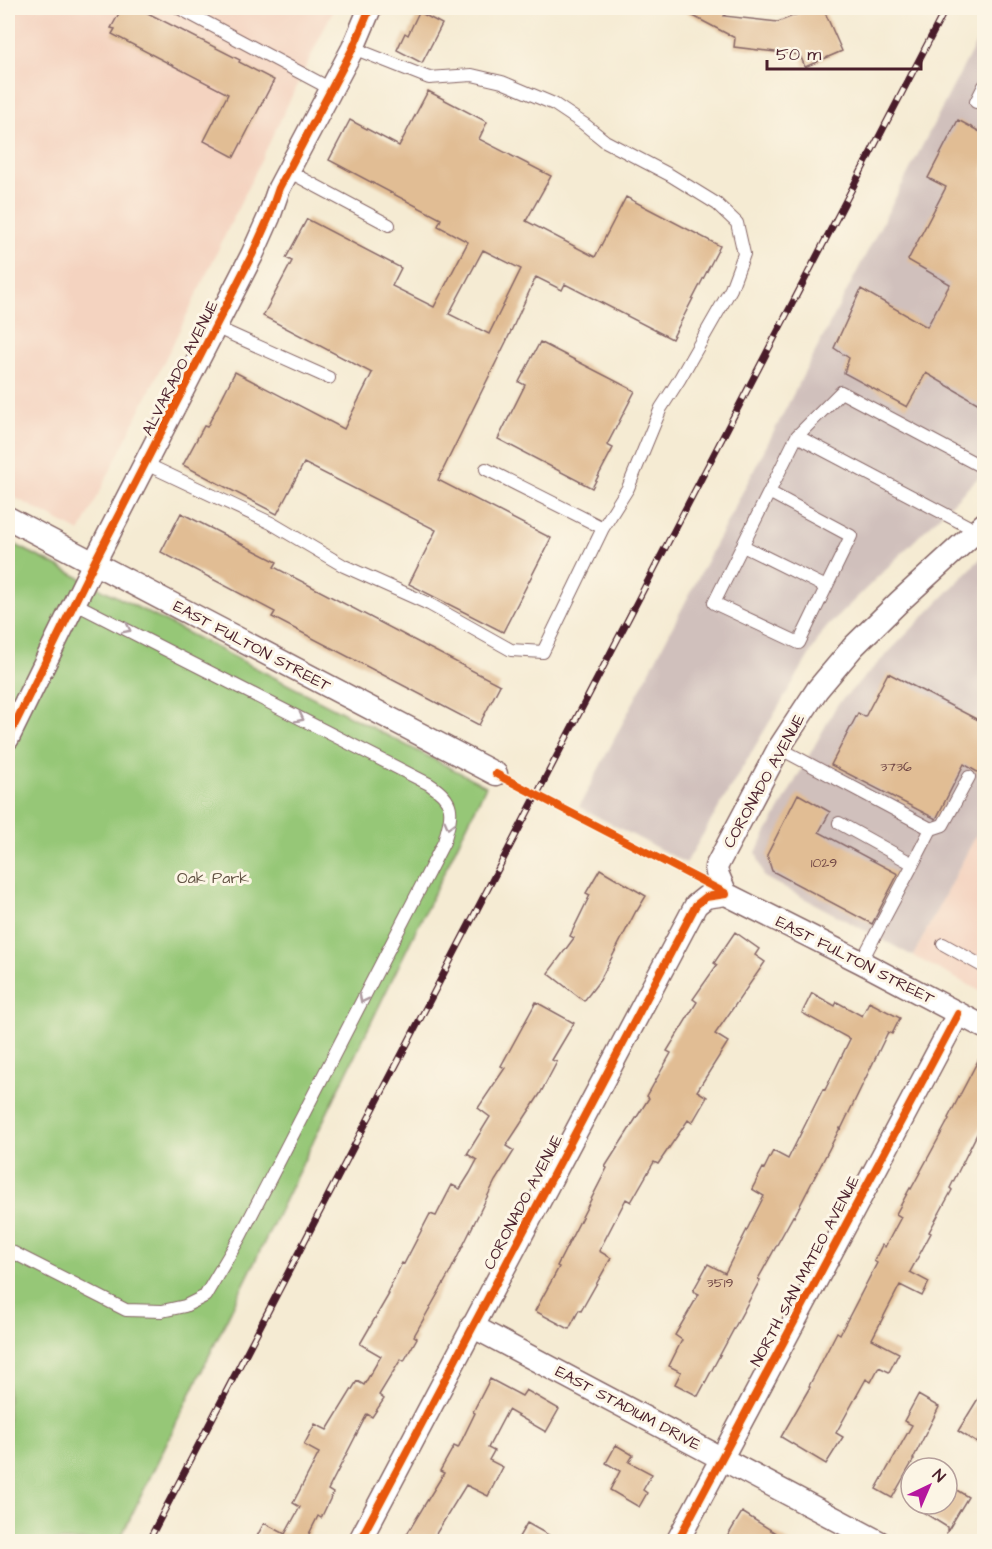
<svg xmlns="http://www.w3.org/2000/svg" width="992" height="1549" font-family="'Architects Daughter',sans-serif">
<style>
.built{fill:#f4d3c0}
.industrial{fill:#d0c0bc}
.green{fill:#96c777;stroke:#707351;stroke-width:1.5}
.building{fill:#e1bd94;fill-rule:evenodd}
.lines{fill:none;stroke-linecap:round;stroke-linejoin:round}
.lane-casing{stroke:#866666;stroke-width:14}
.street-casing{stroke:#866666;stroke-width:25}
.lane{stroke:#fff;stroke-width:12}
.street{stroke:#fff;stroke-width:22}
.rail-casing{stroke:#4a1f2b;stroke-width:7}
.rail{stroke:#fcf5e5;stroke-width:4.5;stroke-dasharray:14;stroke-linecap:butt}
.cycleway-casing{stroke:#fcf5e5;stroke-width:11}
.cycleway{stroke:#e8590c;stroke-width:8}
.oneway{stroke:#ae9aa0}
.labels{text-anchor:middle;dominant-baseline:central;stroke-width:6;stroke-linejoin:round;paint-order:stroke}
.number-label{font-size:14px;fill:#704645}
.street-label{font-size:16px;fill:#4a1f2b;stroke:#fcf5e5}
.park-label{font-size:16px;fill:#615142;stroke:#fcf5e5}
</style>
<rect width="100%" height="100%" fill="#fcf5e5"/>
<filter id="ink" filterUnits="userSpaceOnUse"><feTurbulence type="fractalNoise" baseFrequency=".0167" numOctaves="2"/><feDisplacementMap in="SourceGraphic" scale="12" xChannelSelector="R" yChannelSelector="G"/><feConvolveMatrix kernelMatrix="1 2 1 2 8 2 1 2 1" color-interpolation-filters="sRGB"/></filter>
<filter id="wash" filterUnits="userSpaceOnUse"><feTurbulence type="fractalNoise" baseFrequency=".008" numOctaves="4" result="noise"/><feDisplacementMap in="SourceGraphic" scale="24" xChannelSelector="R" yChannelSelector="G"/><feGaussianBlur stdDeviation="1.35" result="paint"/><feColorMatrix in="noise" values="0 0 0 0 0 0 0 0 0 0 0 0 0 0 0 0 0 1.4 0 .05"/><feComposite in="paint" operator="in"/></filter>
<g filter="url(#wash)">
<rect width="100%" height="100%" fill="#f5ebd3"/>
<path class="built" d="M8 8H334L183 323 80 532 8 494Z
M984 820V993L913 956Z"/>
<path class="industrial" d="M984 27V472L824 630 686 863 579 807Z
M984 555V820L913 956 764 877 756 852 837 705Z"/>
<path class="green" d="M8 541 486 786 119 1541H8Z"/>
<g id="blocks">
<path class="building" d="M122 8H138L240 60 239 62 274 80 234 157 204 141 228 94 112 34 115 29 111 28Z
M678 8H729L724 16 778 22 813 8H823L842 51 805 67 800 55 734 47 735 38Z
M419 12 442 24 422 63 397 50 405 33 408 35Z
M428 91 487 122 479 139 551 176 526 221 595 257 626 197 720 246 672 339 565 284 562 290 536 277 506 342 438 480 551 538 503 632 409 584 436 530 304 463 277 514 183 465 204 426 207 427 235 372 344 429 372 373 263 316 292 261 286 258 307 219 401 268 392 286 434 307 468 242 438 226 441 219 329 160 350 120 399 146ZM483 250 521 269 489 334 449 314Z
M958 120 984 134V407L926 373 907 407 844 373 849 358 834 348 861 289 927 327 950 284 908 260 946 187 928 178Z
M540 342 635 391 607 445 613 448 592 488 498 439 525 385 519 382Z
M181 513 277 562 274 567 500 685 479 725 272 617 275 612 161 552Z
M888 673 984 723V776L964 764 936 819 831 765 858 713 865 717Z
M798 794 830 812 819 832 898 874 872 924 772 871 767 855Z
M600 869 646 896 637 911H636L600 980 584 1001 548 973 574 938 570 936 590 895 586 893Z
M735 932 759 949 755 955 765 962 715 1034 728 1042 697 1091 707 1097 692 1123 688 1120 658 1164 654 1162 631 1202 626 1199 599 1251 611 1258 581 1311 579 1310 569 1329 535 1311 559 1267 557 1266 607 1168 605 1167 649 1098 647 1096 671 1053 667 1051 697 1002 693 999 717 965 714 963Z
M812 993 835 1006 837 1002 862 1016 869 1002 900 1018 892 1034 888 1032 841 1129 840 1128 794 1217 793 1216 758 1279 760 1280 698 1396 675 1384 681 1372 669 1366 682 1340 675 1335 699 1294 693 1291 708 1264 725 1273 764 1196 752 1189 763 1168 764 1169 773 1151 788 1159 823 1089 825 1090 850 1039 802 1013Z
M536 1002 574 1023 552 1060 557 1062 540 1094 506 1146 514 1151 495 1181 449 1274 414 1336 417 1338 404 1361 401 1359 379 1395 384 1399 372 1417 367 1414 328 1490 333 1493 321 1518 318 1516 305 1542H254L264 1523 285 1534 300 1507 293 1503 319 1453 304 1445 315 1424 327 1430 357 1381 364 1385 381 1356 360 1344 389 1294 387 1293 402 1263 404 1264 430 1214 436 1216 452 1185 460 1189 470 1173 477 1160 467 1154 490 1117 478 1108 505 1068 501 1066Z
M984 1049V1120L950 1188 952 1190 929 1232 931 1233 910 1272 929 1282 922 1296 900 1285 872 1339 899 1353 889 1372 879 1367 871 1382 866 1379 836 1433 843 1437 826 1464 781 1437 810 1387 809 1386 837 1332 840 1334 877 1263 874 1261 882 1245 885 1247 901 1217 896 1214 910 1188 911 1189 949 1119 948 1118Z
M490 1379 522 1396 526 1390 559 1409 546 1432 508 1410 488 1448 494 1451 489 1460 503 1467 488 1496 466 1485 431 1542H402L444 1473 440 1471 454 1446 458 1448 475 1413 473 1412Z
M984 1389V1431L977 1443 958 1431Z
M918 1395 939 1407 913 1459H914L892 1498 876 1489 912 1425 904 1421Z
M616 1445 633 1455 629 1462 652 1474 643 1490 647 1493 639 1507 610 1490 620 1471 606 1463Z
M947 1484 968 1497 947 1532V1527L910 1504H947Z
M742 1512 790 1542H724Z
M527 1523 561 1542H516Z"/>
</g>
</g>
<g filter="url(#ink)">
<use href="#blocks" fill-opacity="0" stroke="#866666" stroke-width="1.5"/>
<g class="lines">
<g class="lane-casing">
<path id="lane" d="M179 8 331 89
M976 102 984 86
M288 171 389 225
M215 327 329 378
M797 436 977 531
M146 464 271 523 344 566 429 604 511 650 543 652 603 528 628 488 661 408 679 380 731 289 744 254 737 223 717 204 670 175 605 141 584 124 554 104 502 82 472 75 429 78 353 48
M486 469 603 528
M769 492 851 536 799 643 714 603 797 436 841 392 984 468
M743 546 826 587
M779 748 931 829 913 864 839 823
M931 829 943 825 969 777
M943 944 984 967
M861 962 913 864
M8 1250 126 1310 162 1311 185 1306 205 1296 240 1237 444 842C452 813 457 802 429 784L74 603"/>
</g>
<g class="street-casing">
<path id="street" d="M8 518 496 774
M8 738 94 563 252 255 269 217 279 188 353 48 370 8
M726 894 717 873 716 867 779 748 817 690 854 646 899 602 984 524
M726 894 861 962 984 1027
M472 1326 879 1542
M359 1542 696 905 706 897 726 894
M677 1542 958 1014"/>
</g>
<use href="#lane" class="lane"/>
<use href="#street" class="street"/>
<g class="rail-casing">
<path id="rail" d="M148 1542 946 8"/>
</g>
<use href="#rail" class="rail"/>
<g class="cycleway-casing">
<path id="cycleway" d="M8 738 94 563 252 255 269 217 279 188 353 48 370 8
M496 774 725 893
M359 1542 696 905 706 897 726 894
M677 1542 958 1014"/>
</g>
<use href="#cycleway" class="cycleway"/>
</g>
<defs><path id="oneway-chevron" d="M-2-3.5L2.5 0L-2 3.5" fill="none" stroke-width="1.6" stroke-linecap="round" stroke-linejoin="round" transform="scale(1.5)"/></defs>
<g class="oneway">
<use href="#oneway-chevron" transform="translate(127 629) rotate(27)"/>
<use href="#oneway-chevron" transform="translate(300 718) rotate(27)"/>
<use href="#oneway-chevron" transform="translate(449 825) rotate(104)"/>
<use href="#oneway-chevron" transform="translate(363 999) rotate(117)"/>
</g>
</g>
<g class="labels">
<g class="number-label">
<text x="896" y="767">3736</text>
<text x="824" y="863">1029</text>
<text x="720" y="1283">3519</text>
</g>
<g class="street-label">
<text transform="translate(180 368) rotate(-63)">ALVARADO AVENUE</text>
<text transform="translate(252 646) rotate(28)">EAST FULTON STREET</text>
<text transform="translate(764 781) rotate(-61)">CORONADO AVENUE</text>
<text transform="translate(855 960) rotate(27)">EAST FULTON STREET</text>
<text transform="translate(523 1202) rotate(-62)">CORONADO AVENUE</text>
<text transform="translate(805 1271) rotate(-62)">NORTH SAN MATEO AVENUE</text>
<text transform="translate(628 1408) rotate(28)">EAST STADIUM DRIVE</text>
</g>
<g class="park-label">
<text x="213" y="878">Oak Park</text>
</g>
</g>
<rect width="992" height="1549" fill="none" stroke="#fcf5e5" stroke-width="30"/>
<g transform="translate(929 1486) rotate(44)"><circle r="28" fill="#fcf5e5" stroke="#b59f9b" stroke-width="1.5"/>
<path d="M0-4.5L10 22L0 15L-10 22Z" fill="#b5179e"/>
<text y="-9" font-size="16" font-weight="bold" text-anchor="middle" fill="#4a1f2b">N</text>
</g>
<path d="M767 60v9h154v-9" fill="none" stroke="#4a1f2b" stroke-width="3"/>
<text x="776" y="60" font-size="18" fill="#4a1f2b" stroke="#fcf5e5" stroke-width="4.5" paint-order="stroke">50 m</text>
</svg>
